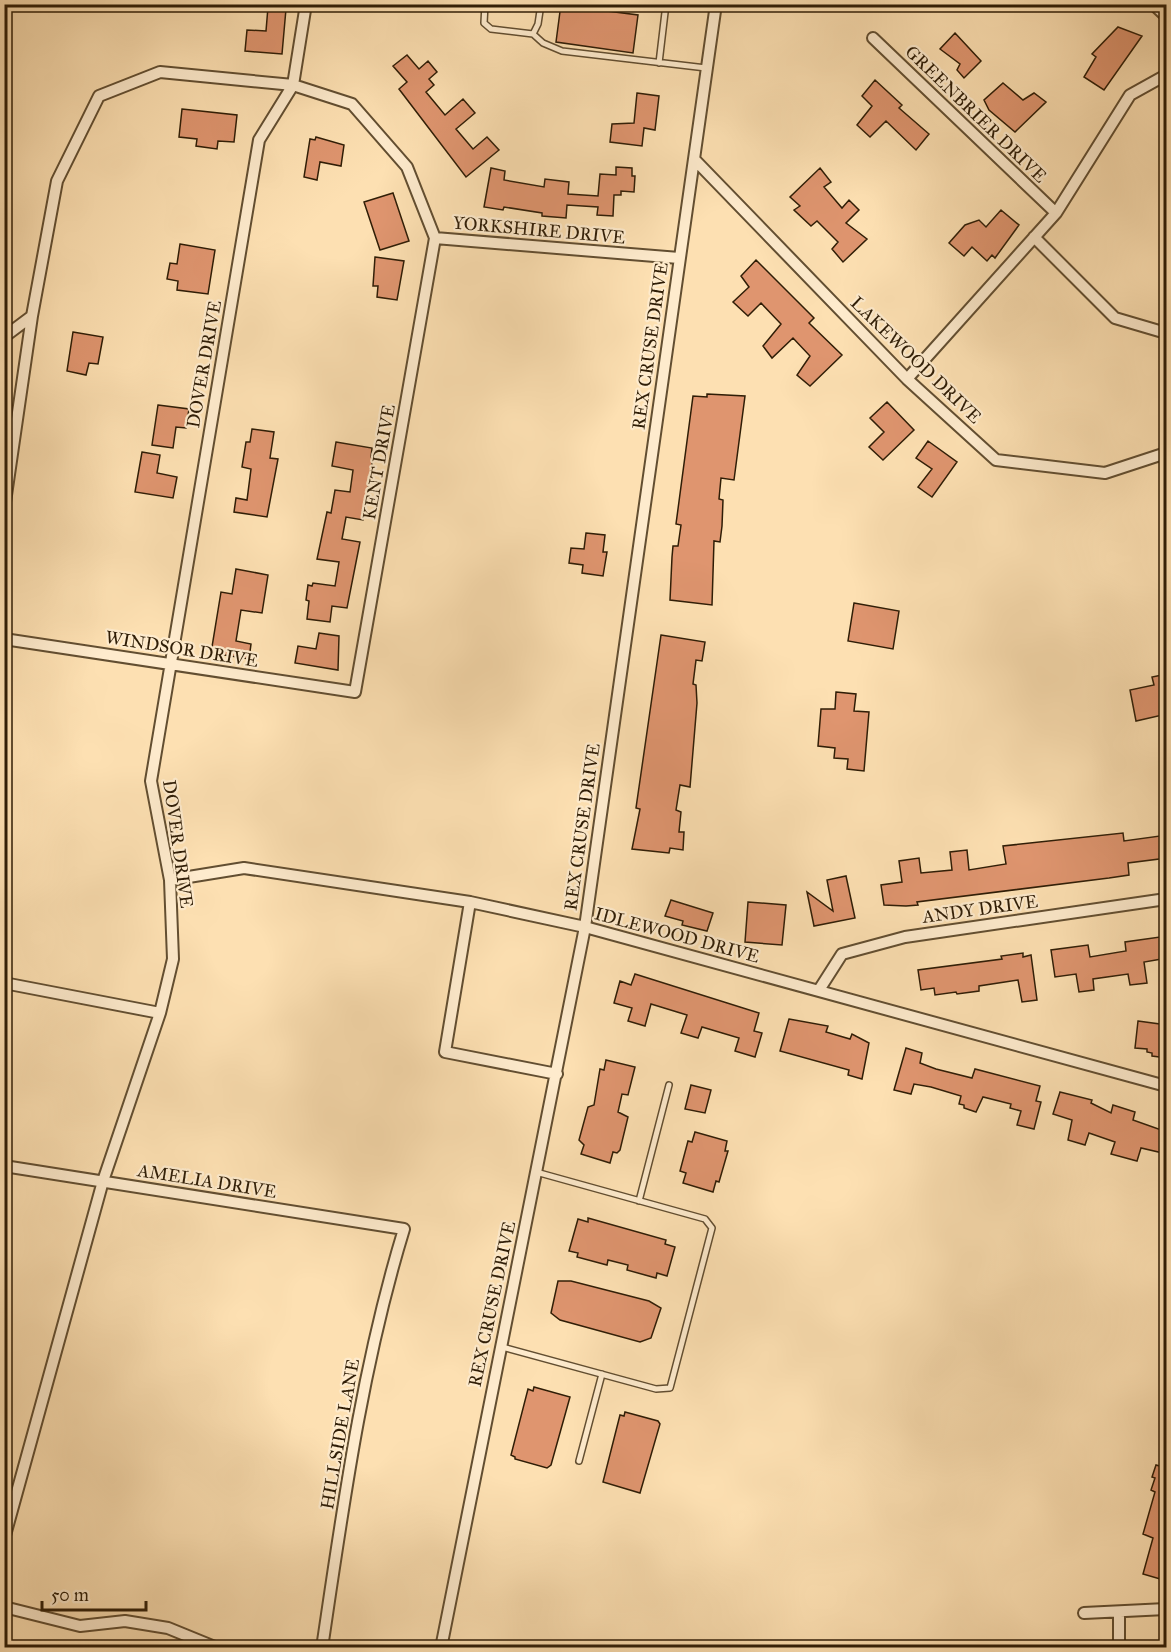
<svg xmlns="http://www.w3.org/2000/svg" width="1171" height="1652" font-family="'IM FELL Great Primer',serif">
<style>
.building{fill:#df956f;stroke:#2f1d06;stroke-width:1.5}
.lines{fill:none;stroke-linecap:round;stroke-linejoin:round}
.service-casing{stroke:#624e31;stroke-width:8}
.minor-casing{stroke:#624e31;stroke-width:14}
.service{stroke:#feebcd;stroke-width:5}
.minor{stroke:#feebcd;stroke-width:10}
.labels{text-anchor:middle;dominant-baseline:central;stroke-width:4.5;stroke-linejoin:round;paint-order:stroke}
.street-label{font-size:18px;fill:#2f1d06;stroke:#feebcd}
</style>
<rect width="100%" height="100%" fill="#fde0b2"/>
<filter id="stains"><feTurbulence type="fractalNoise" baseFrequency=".00333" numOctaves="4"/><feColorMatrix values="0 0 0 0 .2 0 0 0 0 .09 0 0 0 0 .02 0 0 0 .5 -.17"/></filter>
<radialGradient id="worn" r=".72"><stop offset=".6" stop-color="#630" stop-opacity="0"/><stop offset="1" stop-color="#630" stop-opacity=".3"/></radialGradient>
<path class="building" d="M561 4H592V9L638 15 633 53 556 42Z
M268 7 286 9 282 54 245 51 247 30 266 31Z
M1118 27 1142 36 1104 90 1084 77 1096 57 1092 54Z
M955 33 981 61 964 78 957 70 960 64 940 49Z
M407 55 419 69 428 61 437 72 429 79 434 85 426 92 445 115 463 99 475 113 456 129 473 149 487 137 499 150 466 177 399 89 407 82 393 66Z
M875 80 902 105 899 108 929 134 916 150 886 121 870 137 857 125 872 106 862 96Z
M1003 83 1023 100 1034 93 1046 102 1015 132 989 110 984 100Z
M637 93 659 96 655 130 644 128 642 146 610 142 612 124 634 123Z
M182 109 237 115 234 142 218 141 217 149 196 146 197 139 179 137Z
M316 137 344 145 341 166 320 162 317 180 304 177 310 139 315 140Z
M616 167 632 168V176H635L634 192 621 191V195H614L613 216 597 215 598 207 567 205 566 218 542 216V213L504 207 503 210 484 207 491 168 505 171 504 180 544 187 545 179 569 182 568 194 598 196 600 174 616 175Z
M820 168 831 182 824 187 842 208 849 200 859 210 846 223 867 239 843 262 832 249 838 242 817 221 811 226 794 210 800 206 790 197Z
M393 193 409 241 380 250 364 202Z
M1001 210 1019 225 995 258 992 255 987 261 972 247 964 256 949 243 965 225 979 220 986 227Z
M180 244 215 250 208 294 177 290 178 281 167 279 170 263 177 264Z
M375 257 404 261 397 300 377 297 378 286H373Z
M756 260 814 318 809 323 842 355 810 386 797 375 810 356 793 338 772 358 763 346 781 324 761 303 748 316 733 302 749 287 741 276Z
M73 332 103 337 98 364 89 363 86 375 67 371Z
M707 394 745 396 734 480 721 478 719 499 723 500 722 526 720 542 714 541 712 605 670 600 672 557 673 546H678L681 525 676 524 693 396 707 397Z
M887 402 914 430 883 460 869 447 884 432 870 418Z
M158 405 189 409 186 428 176 427 173 448 152 445Z
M252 429 274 432 270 458 278 459 267 517 234 512 236 498 247 500 251 469 242 467 246 442H250Z
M928 441 957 462 932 497 918 487 932 469 916 458Z
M336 442 372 448 371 457H373L363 520 346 517 342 539 360 542 347 608 332 606 330 622 307 619 309 601 306 600 308 585 312 586 313 583 335 586 339 562 317 559 327 512 331 513 335 490 350 492 353 470 332 466Z
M142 452 160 455 157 473 177 477 173 498 135 492Z
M586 533 605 535 603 552H607L603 576 582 573 583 565 569 563 571 548 584 549Z
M236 569 268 575 262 613 241 610 236 641 251 644 249 659 211 653 221 592 232 594Z
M854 603 899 611 893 649 848 641Z
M319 633 339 636 338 670 295 663 298 646 316 649Z
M661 635 705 642 702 661 696 660 693 684 696 685 697 703 690 787 680 785 676 810 681 812 679 832H684L683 850 670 848 669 853 632 849 640 809 636 808Z
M1167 674V714L1136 721 1130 690 1154 685 1152 677Z
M836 692 856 694 854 711 869 712 864 771 847 769 848 759 834 758 835 748 818 746 821 709H835Z
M1123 833 1124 841 1167 835V858L1128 863 1129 875 1109 878 917 902 918 905 906 906 884 905 881 885 902 882 899 861 919 858 921 873 952 870 950 852 967 850 969 870 1006 864 1003 846Z
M846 876 855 918 814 926 807 892 833 911 827 880Z
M671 900 713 913 707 931 682 925 683 921 665 916Z
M748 902 786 905 782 945 745 942Z
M1167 936V958L1144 962 1147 983 1130 985 1128 974 1093 979 1094 990 1079 992 1076 974 1055 977 1051 950 1088 945 1090 957 1126 951 1125 942Z
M1023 953V957L1031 955 1037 1000 1022 1002 1018 980 979 986V991L957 994 956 992 935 995 934 988 921 990 918 970 1002 959 1001 956Z
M635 974 759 1013 754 1031 762 1033 755 1057 735 1051 739 1038 702 1027 698 1038 681 1033 687 1015 651 1004 645 1026 628 1021 632 1008 614 1003 620 981 631 985Z
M789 1019 828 1026 826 1032 850 1039 852 1034 869 1043 862 1079 848 1075 849 1070 780 1051Z
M1138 1021 1167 1025V1058L1152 1056V1053L1147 1052V1049L1135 1048Z
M906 1048 922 1053 920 1063 936 1069 972 1078 975 1069 1040 1086 1036 1101 1041 1102 1034 1129 1017 1125 1021 1111 1010 1108 1011 1104 983 1097 976 1112 964 1108V1105L959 1104 961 1096 931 1087 914 1084 911 1094 894 1090Z
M606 1060 635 1067 628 1095 622 1094 618 1112 628 1117 620 1150 617 1153 613 1152 610 1163 581 1154 584 1145 579 1140 588 1107 594 1105 600 1069 604 1070Z
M691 1085 711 1090 705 1113 685 1109Z
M1060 1092 1092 1100 1091 1103 1111 1113 1113 1105 1135 1112 1133 1120 1167 1132V1154L1141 1148 1137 1161 1111 1154 1115 1142 1089 1133 1085 1145 1068 1140 1072 1120 1053 1114Z
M695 1132 727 1141 725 1151H728L719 1182 716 1181 713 1192 683 1183 686 1173 680 1171 688 1141 692 1142Z
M588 1218 666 1240 665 1244 675 1247 667 1276 657 1273 656 1278 627 1270 628 1265 608 1260 607 1265 577 1257 578 1253 569 1251 578 1219 588 1222Z
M558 1281H571L649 1301 661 1308 651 1338 640 1342 560 1320 551 1313Z
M534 1387 570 1397 551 1465 547 1468 515 1459V1457L511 1455 528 1389 533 1391Z
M625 1412 658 1421 660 1424 640 1493 603 1482 620 1415 624 1416Z
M1164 1464H1167V1581L1143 1574 1153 1538 1143 1534 1155 1492 1151 1490 1155 1478 1152 1477 1156 1465 1163 1467Z"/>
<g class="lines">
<g class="service-casing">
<path id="service" d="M485 4 484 23 491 29 533 34 543 43 562 51 706 68
M533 34 538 24 541 4
M659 63 666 4
M639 1201 669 1085
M502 1347 656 1389 670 1388 712 1228 705 1219 536 1172
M579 1461 602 1374"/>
</g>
<g class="minor-casing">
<path id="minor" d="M1153 4 1166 16
M873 38 1056 213
M694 159 907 379 996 460 1105 473 1166 453
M1034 237 1115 318 1166 333
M435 238 679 258
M4 337 32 316 57 181 99 96 160 72 293 85 352 104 407 167 435 238
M907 379 1056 213 1130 95 1166 75
M4 509 32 316
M4 639 355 692 435 238
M170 880 244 868 470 902 585 927 1166 1086
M470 902 445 1052 557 1074
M4 983 160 1013
M819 990 842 954 905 937 1166 899
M4 1166 404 1229C362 1366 343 1507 322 1648
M4 1539 103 1181 160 1013 173 959 170 880 151 781 259 140 293 85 306 4
M4 1607 80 1626 125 1621 168 1628 217 1648
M1119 1612V1648
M1084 1613 1166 1609
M441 1648 585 927 716 4"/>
</g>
<use href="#service" class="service"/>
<use href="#minor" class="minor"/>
</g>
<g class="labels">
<g class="street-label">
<text transform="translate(976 114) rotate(44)">GREENBRIER DRIVE</text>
<text transform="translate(539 230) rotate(5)">YORKSHIRE DRIVE</text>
<text transform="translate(650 346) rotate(-82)">REX CRUSE DRIVE</text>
<text transform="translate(916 360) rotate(44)">LAKEWOOD DRIVE</text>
<text transform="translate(204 364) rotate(-80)">DOVER DRIVE</text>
<text transform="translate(379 462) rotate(-80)">KENT DRIVE</text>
<text transform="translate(182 649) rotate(9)">WINDSOR DRIVE</text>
<text transform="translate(582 827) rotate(-82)">REX CRUSE DRIVE</text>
<text transform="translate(178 844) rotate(82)">DOVER DRIVE</text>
<text transform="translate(980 909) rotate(-8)">ANDY DRIVE</text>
<text transform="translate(677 935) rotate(15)">IDLEWOOD DRIVE</text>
<text transform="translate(207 1181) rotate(9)">AMELIA DRIVE</text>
<text transform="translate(492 1304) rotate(-78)">REX CRUSE DRIVE</text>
<text transform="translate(340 1434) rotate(-80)">HILLSIDE LANE</text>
</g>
</g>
<rect width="1171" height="1652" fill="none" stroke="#fde0b2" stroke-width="24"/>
<rect x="6" y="6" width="1159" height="1640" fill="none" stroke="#2f1d06" stroke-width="3"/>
<rect x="12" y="12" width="1147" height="1628" fill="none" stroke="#2f1d06" stroke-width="1.5"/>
<path d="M42 1601v9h104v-9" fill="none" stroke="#2f1d06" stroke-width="3"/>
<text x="51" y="1601" font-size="18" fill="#2f1d06" stroke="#feebcd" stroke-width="4.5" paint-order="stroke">50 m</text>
<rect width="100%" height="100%" filter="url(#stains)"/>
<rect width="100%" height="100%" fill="url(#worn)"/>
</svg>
